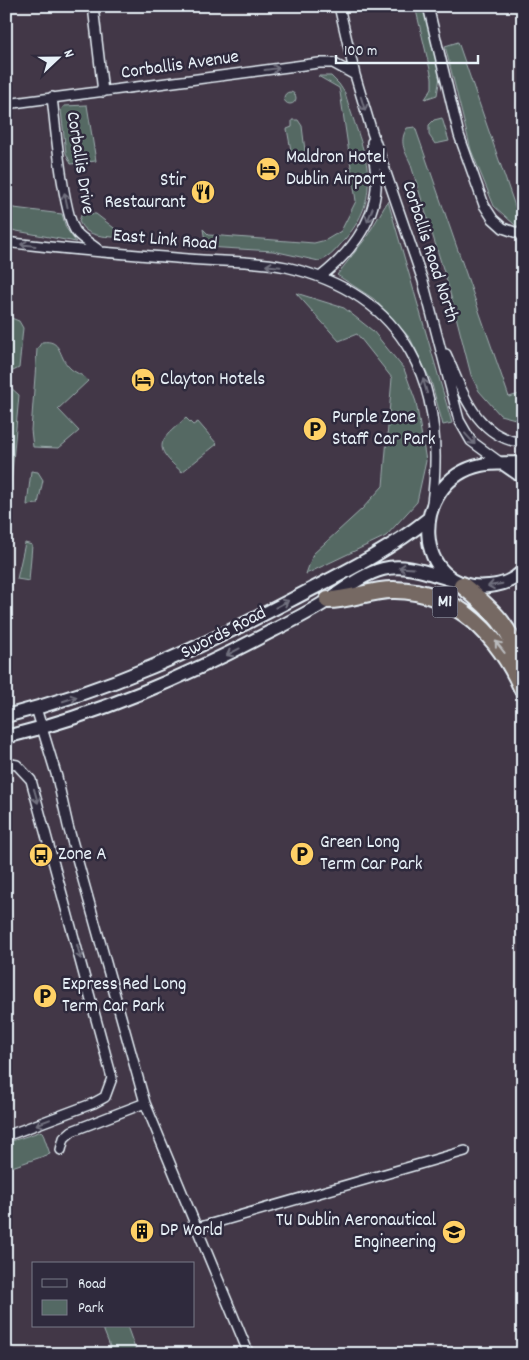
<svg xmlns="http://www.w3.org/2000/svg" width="529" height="1360" font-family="Dekko,sans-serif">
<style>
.green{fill:#546964;stroke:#9eadae}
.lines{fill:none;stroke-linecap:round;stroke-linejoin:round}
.minor-casing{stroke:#e8f1f8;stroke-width:12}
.secondary-casing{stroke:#e8f1f8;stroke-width:16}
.motorway-casing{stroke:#e8f1f8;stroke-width:20}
.minor{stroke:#2f2a3d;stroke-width:9}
.secondary{stroke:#2f2a3d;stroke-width:12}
.motorway{stroke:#766964;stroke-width:16}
.oneway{stroke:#70707e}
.oneway2{stroke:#babbbd}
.labels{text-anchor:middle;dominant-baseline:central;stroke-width:5;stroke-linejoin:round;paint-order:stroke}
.shield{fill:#2f2a3d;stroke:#b0b5c0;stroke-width:1}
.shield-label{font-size:18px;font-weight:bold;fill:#e8f1f8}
.street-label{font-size:19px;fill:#e8f1f8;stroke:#2f2a3d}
.poi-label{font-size:19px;fill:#e8f1f8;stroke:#2f2a3d;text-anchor:start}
</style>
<rect width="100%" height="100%" fill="#423747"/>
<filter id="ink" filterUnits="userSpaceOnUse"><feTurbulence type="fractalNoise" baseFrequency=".02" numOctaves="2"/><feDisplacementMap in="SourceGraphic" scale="10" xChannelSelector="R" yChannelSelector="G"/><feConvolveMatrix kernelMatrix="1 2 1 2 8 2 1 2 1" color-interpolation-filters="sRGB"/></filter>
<g filter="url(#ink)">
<path class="green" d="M415 6H424L440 77 437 95 425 99 432 88V78Z
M458 42 518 215 523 214V226H516L494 206 471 150 445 46Z
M318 76H331L339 84 345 93C361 148 388 190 345 239 338 247 331 258 319 261L273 251 206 247 203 229 209 235 314 243 326 240 341 231 356 201 340 92 339 88Z
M284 98a6 6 0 1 1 12 0a6 6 0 1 1-12 0Z
M87 105 96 161 71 164 66 153 61 110 64 106Z
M442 118 449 141 435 144 429 135V125L434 120Z
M292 120H298L302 126 306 159 293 161 287 129 292 127Z
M415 127 509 397 523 393V421L500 415 479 391 471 375 448 285 410 162C404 150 399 141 407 128Z
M388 201 452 423 443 425 431 381 410 338 374 299 337 275 366 238Z
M6 207 62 214 66 228 76 242 6 229Z
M82 213 96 214 127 238C109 236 86 239 79 221Z
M296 293 344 308 373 331 404 369 416 402 426 461 417 502 386 536 306 574 313 554 362 509 383 486 392 378 357 334 339 341Z
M6 316 19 321 23 328 19 368 13 371 6 370Z
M42 342C62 339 58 356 69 367 74 373 83 374 88 381L58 409 79 431 59 448 33 447 31 430 37 349Z
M9 386 19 395 8 517H6V404Z
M186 418 193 425 198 422 217 444 182 472C151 446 159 441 186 418Z
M31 471 38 472 43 480 38 504 27 505Z
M25 543 32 545 29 581 17 579Z
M42 1131 50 1154 6 1169V1143Z
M102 1326H127L137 1354H113Z"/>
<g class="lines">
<g class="minor-casing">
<path id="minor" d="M93 6 103 92
M339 6 355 75 372 132 423 281 459 420 471 441 501 463
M428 6 459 135 484 205 493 219 503 228 523 235
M52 97C55 122 63 218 77 233 83 240 94 245 101 252
M6 104 319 63H333L355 75
M6 242C67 250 127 254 188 259 220 262 255 260 286 267 408 295 447 386 432 503
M320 277C347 256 374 224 376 188 377 173 373 158 372 142
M446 354C463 392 475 437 523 443
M36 708 57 777 68 826 145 1103 249 1354
M6 763 17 765 31 780 112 1078 105 1097 94 1103 6 1136
M61 1150 64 1138 72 1131 145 1103
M197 1228 465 1151"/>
</g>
<g class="secondary-casing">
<path id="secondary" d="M523 463C509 464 494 462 481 465 407 481 412 595 489 586 503 585 513 581 523 571
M504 464 523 477
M6 716C112 689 195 650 291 600 340 574 384 554 428 519
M6 737C100 714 185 677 270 632 286 624 302 616 317 607 338 595 359 575 383 569 406 563 431 574 453 580"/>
</g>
<g class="motorway-casing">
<path id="motorway" d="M462 585C494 611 511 627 523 667
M328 600C351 600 372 589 395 590 457 591 500 637 523 690"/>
</g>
<use href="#minor" class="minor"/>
<use href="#secondary" class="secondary"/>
<use href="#motorway" class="motorway"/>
</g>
<defs><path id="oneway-shaft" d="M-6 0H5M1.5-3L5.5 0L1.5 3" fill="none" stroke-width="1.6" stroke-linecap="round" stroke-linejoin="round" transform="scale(1.25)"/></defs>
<g class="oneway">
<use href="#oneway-shaft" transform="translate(272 69) rotate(-8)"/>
<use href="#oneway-shaft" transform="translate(363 104) rotate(73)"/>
<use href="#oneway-shaft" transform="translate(66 200) rotate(-102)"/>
<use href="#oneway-shaft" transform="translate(370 215) rotate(111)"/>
<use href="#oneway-shaft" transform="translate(28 245) rotate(-173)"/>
<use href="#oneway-shaft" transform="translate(273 266) rotate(-175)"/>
<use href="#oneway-shaft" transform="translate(425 386) rotate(-106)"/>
<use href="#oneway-shaft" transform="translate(470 439) rotate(48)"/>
<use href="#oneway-shaft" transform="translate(406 568) rotate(-176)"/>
<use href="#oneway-shaft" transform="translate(495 585) rotate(170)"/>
<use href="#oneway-shaft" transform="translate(282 604) rotate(-28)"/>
<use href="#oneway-shaft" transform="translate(233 652) rotate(152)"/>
<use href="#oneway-shaft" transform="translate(70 699) rotate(-18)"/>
<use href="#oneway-shaft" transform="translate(36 796) rotate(74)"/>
<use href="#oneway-shaft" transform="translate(79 952) rotate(75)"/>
<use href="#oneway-shaft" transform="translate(43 1122) rotate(159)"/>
</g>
<use class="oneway2" href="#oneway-shaft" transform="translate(500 647) rotate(-128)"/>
</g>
<defs>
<g id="hotel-disc" transform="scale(1.25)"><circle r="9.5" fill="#ffd166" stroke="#2f2a3d"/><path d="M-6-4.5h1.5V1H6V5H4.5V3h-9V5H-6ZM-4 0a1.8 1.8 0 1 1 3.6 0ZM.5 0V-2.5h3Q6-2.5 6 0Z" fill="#111"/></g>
<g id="restaurant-disc" transform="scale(1.25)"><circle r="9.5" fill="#ffd166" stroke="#2f2a3d"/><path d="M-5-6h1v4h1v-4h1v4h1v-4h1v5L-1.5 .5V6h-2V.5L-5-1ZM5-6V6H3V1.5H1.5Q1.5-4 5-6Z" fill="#111"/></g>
<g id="parking-disc" transform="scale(1.25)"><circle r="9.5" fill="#ffd166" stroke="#2f2a3d"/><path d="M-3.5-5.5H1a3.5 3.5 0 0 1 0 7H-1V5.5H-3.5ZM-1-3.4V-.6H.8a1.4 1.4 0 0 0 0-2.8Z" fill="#111"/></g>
<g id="bus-disc" transform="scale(1.25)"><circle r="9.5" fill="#ffd166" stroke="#2f2a3d"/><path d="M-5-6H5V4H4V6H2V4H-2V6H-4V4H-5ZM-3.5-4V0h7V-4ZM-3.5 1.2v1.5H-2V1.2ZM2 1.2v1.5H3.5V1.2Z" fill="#111"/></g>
<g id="building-disc" transform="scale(1.25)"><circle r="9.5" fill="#ffd166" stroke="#2f2a3d"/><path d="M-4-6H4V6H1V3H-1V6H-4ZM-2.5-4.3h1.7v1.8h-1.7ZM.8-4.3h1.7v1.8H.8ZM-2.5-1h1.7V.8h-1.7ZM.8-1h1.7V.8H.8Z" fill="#111"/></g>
<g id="university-disc" transform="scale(1.25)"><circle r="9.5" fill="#ffd166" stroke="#2f2a3d"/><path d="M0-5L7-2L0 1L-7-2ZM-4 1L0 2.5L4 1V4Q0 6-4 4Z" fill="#111"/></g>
</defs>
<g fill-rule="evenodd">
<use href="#hotel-disc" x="268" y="169"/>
<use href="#restaurant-disc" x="203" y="192"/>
<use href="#hotel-disc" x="143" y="380"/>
<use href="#parking-disc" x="315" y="429"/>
<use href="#parking-disc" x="302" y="854"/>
<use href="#bus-disc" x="41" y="855"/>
<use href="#parking-disc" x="45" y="996"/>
<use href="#building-disc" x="142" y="1231"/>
<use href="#university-disc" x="454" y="1232"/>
</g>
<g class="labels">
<rect class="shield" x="432.5" y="586.5" width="25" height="31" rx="4"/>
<g class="shield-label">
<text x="445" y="602">M1</text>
</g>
<g class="street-label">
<text transform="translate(180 66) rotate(-8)">Corballis Avenue</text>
<text transform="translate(79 163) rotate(81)">Corballis Drive</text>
<text transform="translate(165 241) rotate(5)">East Link Road</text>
<text transform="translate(429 252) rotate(72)">Corballis Road North</text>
<text transform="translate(224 634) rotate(-27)">Swords Road</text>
</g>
<g class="poi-label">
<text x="286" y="158">Maldron Hotel<tspan x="286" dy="22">Dublin Airport</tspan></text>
<text x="186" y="181" text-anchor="end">Stir<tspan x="186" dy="22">Restaurant</tspan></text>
<text x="160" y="380">Clayton Hotels</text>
<text x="332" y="418">Purple Zone<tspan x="332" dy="22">Staff Car Park</tspan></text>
<text x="320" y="843">Green Long<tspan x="320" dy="22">Term Car Park</tspan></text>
<text x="58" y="855">Zone A</text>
<text x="62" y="985">Express Red Long<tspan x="62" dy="22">Term Car Park</tspan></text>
<text x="436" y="1221" text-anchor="end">TU Dublin Aeronautical<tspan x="436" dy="22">Engineering</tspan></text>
<text x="160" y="1231">DP World</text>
</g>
</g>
<rect width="529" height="1360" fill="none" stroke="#2f2a3d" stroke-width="25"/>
<rect x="12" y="12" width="504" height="1335" fill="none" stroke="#e8f1f8" stroke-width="2" filter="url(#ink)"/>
<rect x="32" y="1262" width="162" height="65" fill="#2f2a3d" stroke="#797a88"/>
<rect x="42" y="1279" width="25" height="8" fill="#2f2a3d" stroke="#797a88"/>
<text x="78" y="1288" font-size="15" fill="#e8f1f8">Road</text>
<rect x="42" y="1300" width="25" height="15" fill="#546964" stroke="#797a88"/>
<text x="78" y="1312" font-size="15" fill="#e8f1f8">Park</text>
<g transform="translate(58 58) rotate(68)" stroke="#2f2a3d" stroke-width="4" paint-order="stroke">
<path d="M0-4L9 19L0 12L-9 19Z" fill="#e8f1f8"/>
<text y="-8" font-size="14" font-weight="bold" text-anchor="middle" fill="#e8f1f8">N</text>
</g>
<path d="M336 55v8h142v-8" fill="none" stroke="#e8f1f8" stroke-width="2.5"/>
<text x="344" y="55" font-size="15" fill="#e8f1f8" stroke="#2f2a3d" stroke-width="4" paint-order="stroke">100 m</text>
</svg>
